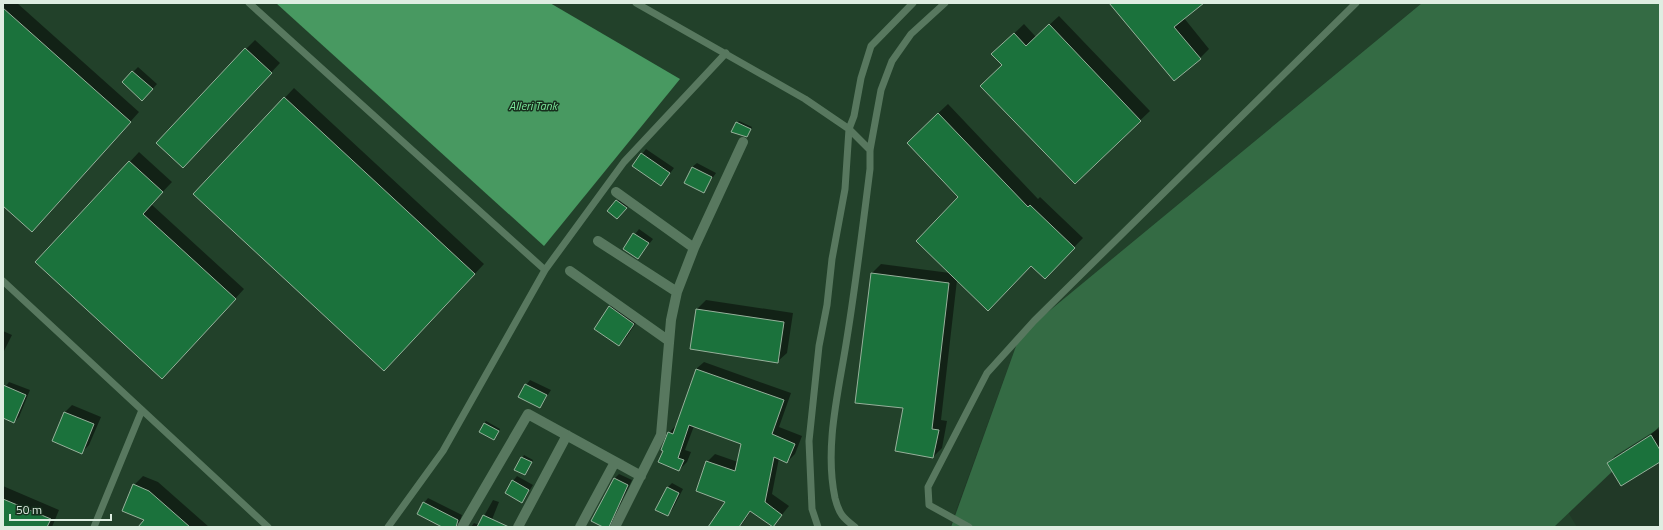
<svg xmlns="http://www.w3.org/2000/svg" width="1663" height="530" font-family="'Titillium Web',sans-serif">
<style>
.built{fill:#22412a}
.green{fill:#346b44}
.water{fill:#489961}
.shadow{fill:#0007}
.building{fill:#1b723c;stroke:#96b19b}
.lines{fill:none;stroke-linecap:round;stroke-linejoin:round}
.lane{stroke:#58785f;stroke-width:7}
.street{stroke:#58785f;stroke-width:10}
.labels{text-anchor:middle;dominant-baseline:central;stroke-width:3;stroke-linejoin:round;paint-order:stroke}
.water-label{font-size:12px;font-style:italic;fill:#7ce89b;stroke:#172f1d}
</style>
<rect width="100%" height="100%" fill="#213927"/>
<path class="built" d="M3 3H1422L1020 335 950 527H3Z
M1568 512 1577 527H1554Z"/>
<path class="green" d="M1422 3H1660V426L1554 527H951L1020 335Z"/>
<path class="water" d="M276 3H550L680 79 544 246Z"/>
<path class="shadow" d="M3 3H17L139 112 41 222 3 205Z
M1110 3H1203L1184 18 1209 49 1200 58Z
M1059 16 1150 111 1075 182 1003 65 1002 45 1024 24 1036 37Z
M255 40 280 63 192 157 246 49Z
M138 67 157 84 147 95 123 82Z
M294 88 484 264 394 360 195 194Z
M948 104 1038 199 1040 197 1083 238 1054 268 1032 265 957 280 941 420 947 421 942 448 933 457 904 408 872 273 881 264 950 273 960 197 917 133Z
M739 121 752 127 747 136 737 123Z
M646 149 674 168 661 185 633 166Z
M139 152 172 182 151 204 244 289 172 368 37 262Z
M697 163 716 173 703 192 692 167Z
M622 196 631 203 621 214 617 201Z
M639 229 653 239 638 258 624 249Z
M616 300 640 317 626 338 619 345 609 307Z
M706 300 793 313 787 353 777 362 691 349 697 309Z
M3 331 12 335 3 353Z
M704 362 791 393 779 427 802 436 795 454 787 462 779 458 772 494 789 506 772 527 751 511 740 527H709L727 502 707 462 715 454 738 462 742 443 694 426 685 450 691 452 687 462 679 470 664 450 669 433 677 424 696 369Z
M530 380 551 390 540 407 526 385Z
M9 382 30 390 19 417 14 422 3 417V390Z
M72 405 101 417 89 445 82 452 53 441 65 412Z
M486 421 500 429 494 438 484 423Z
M1658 429 1660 432V461L1608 463 1615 456Z
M524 455 533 460 525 474 516 470Z
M619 474 632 480 613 519 614 525 611 527H605L592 520 615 478Z
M143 476 158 482 209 527H139L146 520 134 485Z
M517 476 533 485 522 502 513 481Z
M672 483 683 489 672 510 667 515V488Z
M3 486 59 510 52 527H3Z
M428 498 462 515 460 521 461 527H444L424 503Z
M493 500 499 502 489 527H471L474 523 479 525Z"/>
<path class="building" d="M1109 3H1204L1174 27 1201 59 1174 81Z
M3 8 131 122 32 232 3 206Z
M1049 24 1141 121 1075 184 980 86 1002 65 991 54 1014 33 1026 46Z
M245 48 272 73 183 168 156 143Z
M132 71 153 89 142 101 122 82Z
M284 97 475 274 384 371 193 194Z
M938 113 1028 207 1030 205 1075 248 1045 279 1031 266 988 311 916 241 958 197 907 143Z
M736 122 751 129 747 137 731 132Z
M641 153 670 173 661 186 632 166Z
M129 161 163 192 143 214 236 299 162 379 35 262Z
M692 167 712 177 704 193 684 183Z
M616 200 627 208 617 219 607 211Z
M633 233 649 243 638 259 623 249Z
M871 273 949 283 932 429 939 430 933 458 895 451 903 408 855 403Z
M609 306 634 324 619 346 594 329Z
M696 309 784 322 778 363 690 349Z
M696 369 784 400 772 434 795 444 787 463 774 457 765 502 782 515 773 527 750 511 739 527H708L725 502 696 491 706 461 735 471 741 444 689 425 678 458 684 460 679 471 658 462 663 451 661 450 668 432 673 434Z
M525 384 547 395 540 408 518 397Z
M3 385 26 395 14 423 3 418Z
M64 412 94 424 82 454 52 441Z
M484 423 499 431 494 440 479 432Z
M1651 435 1660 450V462L1621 486 1607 463Z
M521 457 532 462 525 475 514 470Z
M614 478 628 485 609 527H603L591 521Z
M512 480 529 490 522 503 505 493Z
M133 484 149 491 190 527H138L144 520 122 511Z
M667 487 679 493 668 516 655 510Z
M3 499 51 519 47 527H3Z
M423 502 458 520 456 527H442L417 514Z
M483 515 509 527H477Z"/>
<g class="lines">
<path class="lane" d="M249 3 545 270
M636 3 805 99 849 129 870 150
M3 281 268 527
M94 527 142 410
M388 527 443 451 545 270 624 162 726 53
M818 527 812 509 809 441 819 346 827 305 832 259 845 189 849 129 854 116 861 78 871 46 913 3
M855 527C843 518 839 514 835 498 824 446 839 390 847 338 856 282 863 225 870 169V150L881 90 892 61 911 34 945 3
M969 527 929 505 928 487 987 373 1034 321 1356 3"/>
<path class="street" d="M616 192 694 248
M598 241 677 292
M570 271 669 341
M462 527 528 414 641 476
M518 527 567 435
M580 527 615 462
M615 527 661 435 671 320 677 292 694 248 743 142"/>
</g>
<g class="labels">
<g class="water-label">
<text x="533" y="105">Alleri Tank</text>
</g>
</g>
<rect width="1663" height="530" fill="none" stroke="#deede1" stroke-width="8"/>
<path d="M10 514v6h101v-6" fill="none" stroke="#deede1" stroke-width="2"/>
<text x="16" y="514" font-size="12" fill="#deede1" stroke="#172f1d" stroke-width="3" paint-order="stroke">50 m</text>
</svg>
